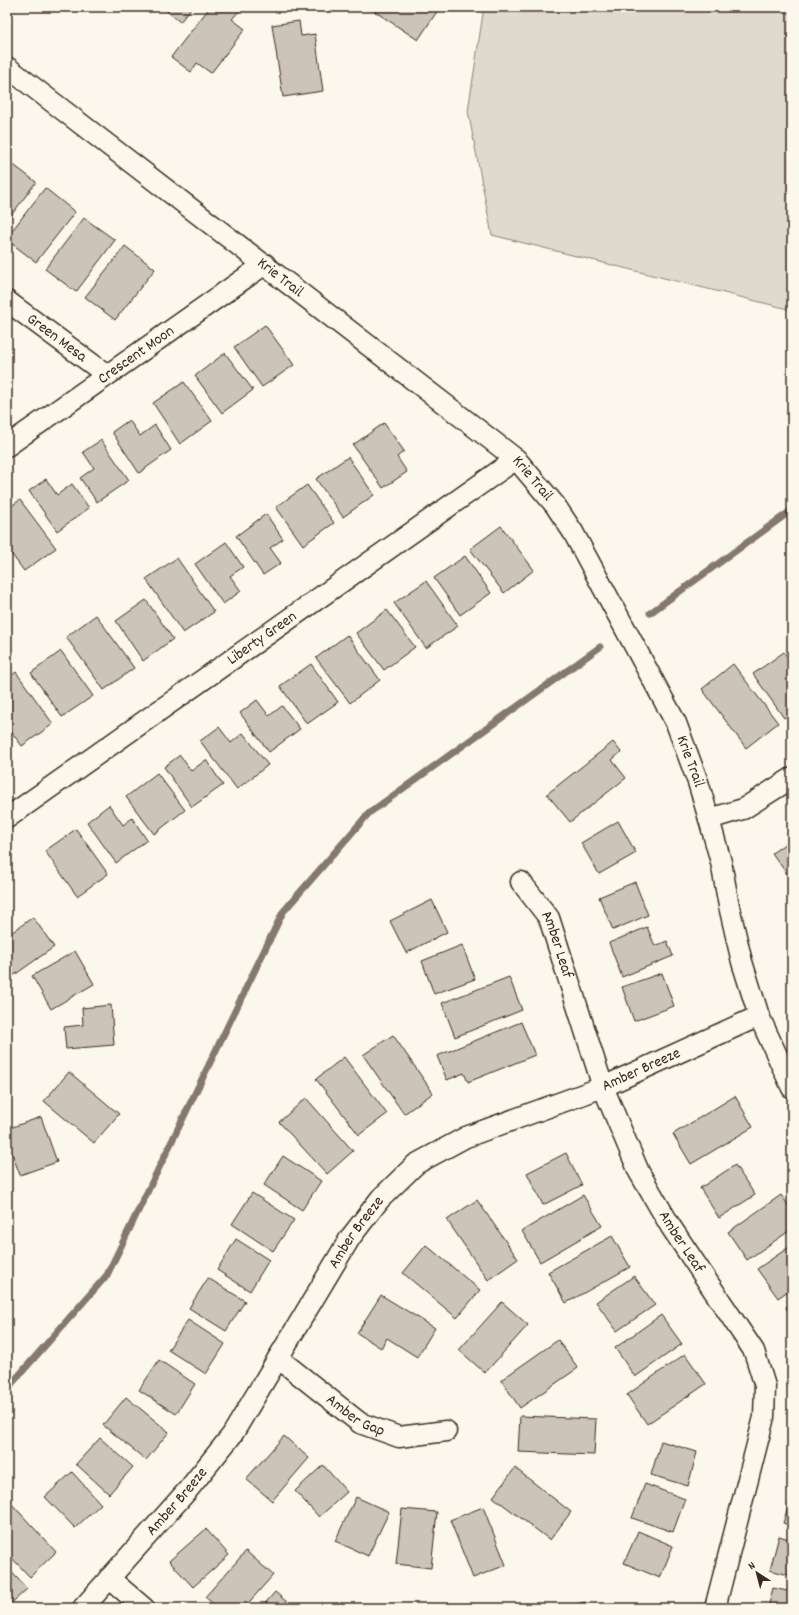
<svg xmlns="http://www.w3.org/2000/svg" width="799" height="1615" font-family="Dekko,sans-serif">
<style>
.green{fill:#dfd9ce;stroke:#8d8276}
.lines{fill:none;stroke-linecap:round;stroke-linejoin:round}
.stream{stroke:#85796d;stroke-width:7}
.building{fill:#ccc4b9;stroke:#3b2a1e}
.street-casing{stroke:#3b2a1e;stroke-width:23}
.street{stroke:#fbf7ec;stroke-width:20}
.labels{text-anchor:middle;dominant-baseline:central;stroke-width:4;stroke-linejoin:round;paint-order:stroke}
.street-label{font-size:16px;fill:#3b2a1e;stroke:#fbf7ec}
</style>
<rect width="100%" height="100%" fill="#fbf7ec"/>
<filter id="ink" filterUnits="userSpaceOnUse"><feTurbulence type="fractalNoise" baseFrequency=".025" numOctaves="2"/><feDisplacementMap in="SourceGraphic" scale="8" xChannelSelector="R" yChannelSelector="G"/><feConvolveMatrix kernelMatrix="1 2 1 2 8 2 1 2 1" color-interpolation-filters="sRGB"/></filter>
<g filter="url(#ink)">
<path class="green" d="M484 7H792V310L492 235 468 111Z"/>
<g class="lines">
<path class="stream" d="M650 613 792 510
M7 1389 107 1275 283 912 369 813 600 647"/>
</g>
<path class="building" d="M162 7H192L180 22Z
M210 7H239L241 9 232 19 245 29 211 73 197 63 191 72 171 57Z
M368 7H440L418 40Z
M299 21 301 36 315 34 323 91 283 97 272 25Z
M7 160 36 182 7 221Z
M45 188 75 212 36 262 7 240V237Z
M84 218 115 240 76 292 45 269Z
M125 246 155 269 115 320 85 297Z
M265 325 294 365 262 387 234 347Z
M225 353 253 390 222 413 195 376Z
M184 382 212 421 180 444 153 403Z
M129 420 140 436 155 425 171 450 139 473 112 432Z
M384 423 404 451 397 457 407 472 383 488 353 445Z
M101 440 129 480 97 502 80 478 94 468 83 452Z
M348 457 374 495 343 517 316 479Z
M46 479 57 495 72 484 89 508 57 531 29 491Z
M307 485 334 523 303 545 276 507Z
M20 500 56 548 24 571 7 548V509Z
M266 514 283 539 270 548 281 563 263 575 236 536Z
M501 526 534 570 504 593 470 549Z
M226 542 243 567 230 576 241 591 223 604 195 564Z
M465 556 491 593 460 615 434 578Z
M177 558 214 612 183 633 146 579Z
M426 581 458 626 426 648 394 603Z
M146 600 173 639 143 661 116 621Z
M387 610 415 647 384 670 356 633Z
M96 615 134 668 104 690 66 637Z
M347 635 380 680 350 703 316 658Z
M61 651 93 696 62 717 31 673Z
M784 652 792 664V713L784 718 753 674Z
M311 664 338 702 307 724 280 686Z
M733 664 778 723 746 748 702 689Z
M16 672 53 724 22 746 7 726V679Z
M257 700 269 716 282 706 300 729 269 752 240 713Z
M219 727 231 743 243 733 268 765 237 789 200 741Z
M613 742 621 752 612 760 626 778 570 822 547 794Z
M180 755 191 771 206 760 223 785 192 807 164 767Z
M157 773 185 810 154 834 126 797Z
M109 805 123 825 132 818 147 840 116 863 87 822Z
M618 821 636 853 599 874 581 843Z
M76 829 108 874 77 896 45 851Z
M792 839V881L772 853Z
M635 882 648 915 613 930 599 897Z
M432 900 447 932 406 953 390 921Z
M33 917 54 947 10 978 7 974V936Z
M647 927 655 946 667 941 673 956 622 977 609 943Z
M462 945 475 979 434 994 422 961Z
M75 951 94 984 51 1009 32 976Z
M662 973 674 1006 634 1021 622 987Z
M509 977 522 1010 455 1037 442 1003Z
M111 1005 114 1045 66 1049 64 1027 83 1025 82 1008Z
M521 1022 535 1055 468 1082 464 1073 447 1080 437 1056Z
M393 1035 433 1093 404 1114 363 1055Z
M344 1057 387 1114 359 1135 316 1079Z
M69 1072 119 1114 94 1143 44 1101Z
M735 1096 753 1127 691 1164 673 1134Z
M306 1098 353 1151 327 1174 279 1122Z
M41 1117 57 1162 20 1175 7 1140V1129Z
M566 1153 582 1185 543 1205 527 1173Z
M283 1156 321 1181 302 1210 264 1185Z
M735 1165 755 1195 719 1218 700 1188Z
M252 1193 294 1220 273 1251 232 1224Z
M583 1195 602 1226 540 1262 522 1231Z
M781 1195 792 1210V1229L747 1260 728 1232Z
M477 1200 518 1259 488 1280 447 1220Z
M612 1236 630 1267 566 1303 548 1272Z
M236 1239 269 1260 250 1291 217 1270Z
M426 1245 480 1290 457 1318 403 1273Z
M792 1245V1288L778 1298 757 1269Z
M634 1276 655 1305 617 1331 596 1302Z
M208 1278 245 1301 226 1331 189 1308Z
M381 1295 435 1328 417 1357 387 1338 381 1348 357 1333Z
M502 1302 528 1325 485 1373 459 1350Z
M792 1304V1322L786 1307Z
M661 1315 682 1344 635 1377 615 1348Z
M188 1320 225 1344 206 1374 168 1350Z
M558 1340 578 1368 520 1408 501 1380Z
M685 1354 706 1384 647 1424 627 1395Z
M159 1360 195 1384 176 1414 139 1390Z
M126 1397 169 1432 146 1460 103 1425Z
M520 1416 596 1419 594 1455 518 1452Z
M284 1436 309 1458 272 1501 246 1479Z
M100 1438 133 1467 109 1494 76 1464Z
M661 1441 697 1452 688 1486 651 1475Z
M323 1465 347 1492 319 1517 295 1491Z
M515 1468 571 1512 550 1540 493 1497Z
M72 1472 101 1504 75 1528 45 1497Z
M645 1484 685 1499 673 1532 632 1518Z
M792 1494V1526L783 1523Z
M356 1497 389 1512 368 1556 335 1541Z
M9 1501 56 1552 30 1577 7 1553V1503Z
M483 1507 506 1565 473 1578 450 1520Z
M402 1509 437 1512 431 1568 396 1564Z
M206 1529 229 1555 193 1587 169 1561Z
M638 1531 673 1546 660 1578 624 1563Z
M779 1536 792 1540V1576L770 1570Z
M246 1551 273 1575 244 1608H218L205 1597Z
M7 1567 27 1589 7 1607Z
M773 1588 792 1592V1608H768Z
M275 1592 294 1608H261Z
M585 1602 586 1608H556Z"/>
<g class="lines">
<g class="street-casing">
<g id="street">
<path id="s1" d="M7 67 516 459 555 505 573 532 676 723 698 782 709 819 721 862 729 906 742 962 759 1016 792 1088"/>
<path id="s2" d="M7 301 107 375"/>
<path id="s3" d="M7 446 265 264"/>
<path id="s4" d="M7 818 516 459"/>
<path d="M709 819 743 809 792 778"/>
<path id="s5" d="M521 882 549 918 603 1087 639 1172 671 1227 754 1351 765 1386 764 1417 715 1608"/>
<path id="s6" d="M278 1358 360 1423 399 1437 446 1431"/>
<path d="M109 1578 144 1608"/>
<path id="s7" d="M83 1608 187 1491 232 1435 350 1238 380 1199 416 1164 466 1137 603 1087 759 1016"/>
</g>
</g>
<use href="#street" class="street"/>
</g>
</g>
<g class="labels">
<g class="street-label">
<text stroke="none"><textPath href="#s1" startOffset="345">Krie Trail</textPath></text>
<text stroke="none"><textPath href="#s2" startOffset="62">Green Mesa</textPath></text>
<text stroke="none"><textPath href="#s3" startOffset="158">Crescent Moon</textPath></text>
<text stroke="none"><textPath href="#s1" startOffset="668">Krie Trail</textPath></text>
<text stroke="none"><textPath href="#s4" startOffset="312">Liberty Green</textPath></text>
<text stroke="none"><textPath href="#s1" startOffset="993">Krie Trail</textPath></text>
<text stroke="none"><textPath href="#s5" startOffset="73">Amber Leaf</textPath></text>
<text stroke="none"><textPath href="#s7" startOffset="802">Amber Breeze</textPath></text>
<text stroke="none"><textPath href="#s7" startOffset="466">Amber Breeze</textPath></text>
<text stroke="none"><textPath href="#s5" startOffset="397">Amber Leaf</textPath></text>
<text stroke="none"><textPath href="#s6" startOffset="97">Amber Gap</textPath></text>
<text stroke="none"><textPath href="#s7" startOffset="142">Amber Breeze</textPath></text>
</g>
</g>
<rect width="799" height="1615" fill="none" stroke="#fbf7ec" stroke-width="24"/>
<rect x="12" y="12" width="775" height="1591" fill="none" stroke="#3b2a1e" stroke-width="1.5" filter="url(#ink)"/>
<g transform="translate(757 1573) rotate(324)" stroke="#fbf7ec" stroke-width="3" paint-order="stroke">
<path d="M0-3L7 15L0 10L-7 15Z" fill="#3b2a1e"/>
<text y="-6" font-size="11" font-weight="bold" text-anchor="middle" fill="#3b2a1e">N</text>
</g>
</svg>
